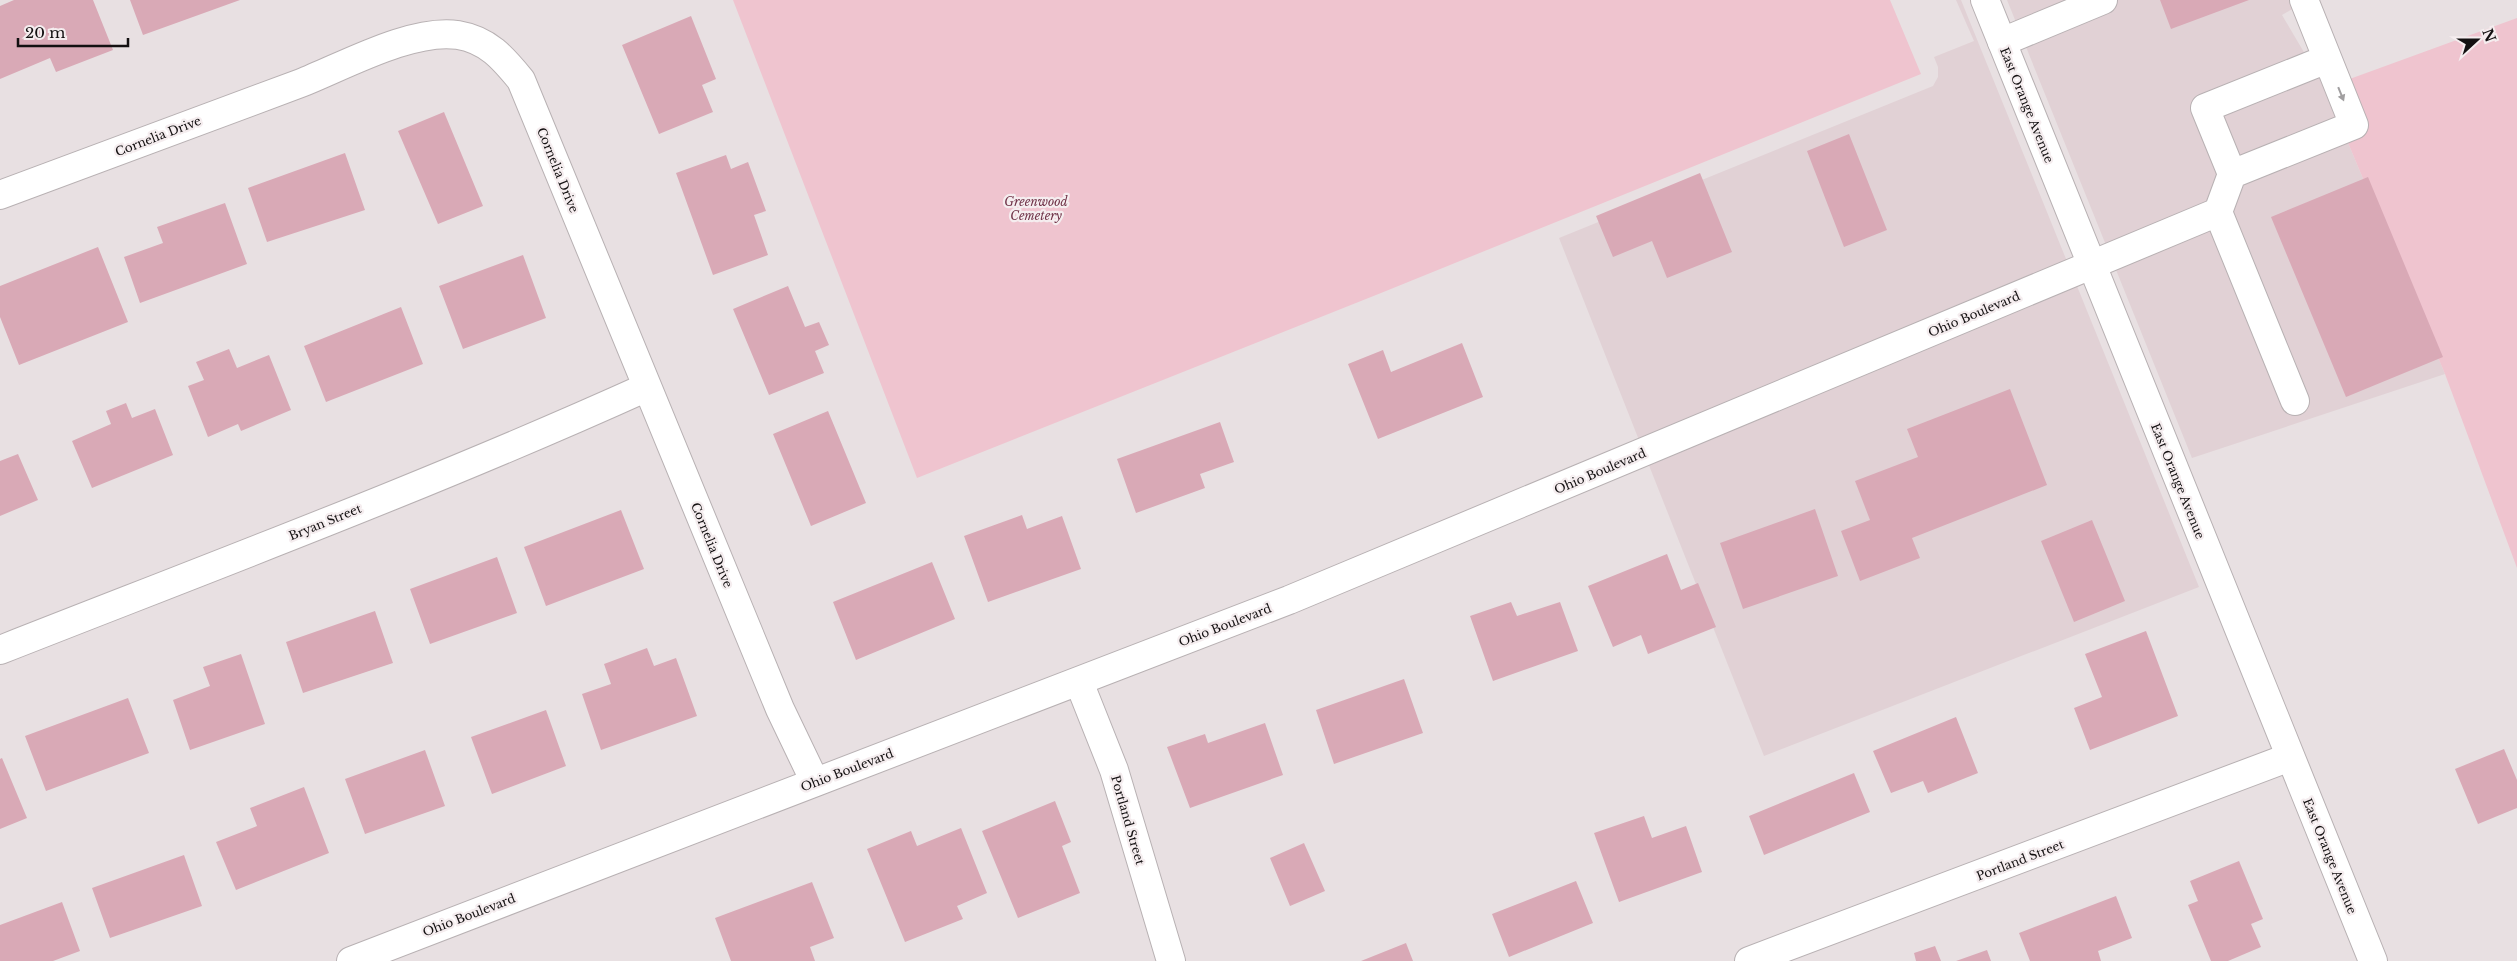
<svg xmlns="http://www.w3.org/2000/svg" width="2517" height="961" font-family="'Libre Baskerville',serif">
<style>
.built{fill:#e1d1d5}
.green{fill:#efc4cf}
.building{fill:#d9a9b6}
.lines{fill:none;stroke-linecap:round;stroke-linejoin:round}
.minor-casing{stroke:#b8b1b3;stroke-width:30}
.major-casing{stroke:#b8b1b3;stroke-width:30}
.minor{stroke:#fff;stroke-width:28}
.major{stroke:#fff;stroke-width:28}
.oneway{fill:#a19fa0}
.labels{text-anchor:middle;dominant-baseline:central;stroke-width:4.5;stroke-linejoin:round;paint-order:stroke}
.street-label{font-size:12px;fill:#131011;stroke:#f5edef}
.park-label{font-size:12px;font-style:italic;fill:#6f3247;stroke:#f5edef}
</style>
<rect width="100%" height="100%" fill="#e8e0e2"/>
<path class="built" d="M1956 0H1961L2199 587 1764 756 1559 238 1933 86 1938 77V67L1934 57 1974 41Z
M2007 0H2291L2294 8 2282 15 2325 88 2445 374 2192 458Z"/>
<path class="green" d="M733 0H1890L1921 74 1381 293 917 478Z
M2517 18V568L2445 374 2325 88Z"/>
<path class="building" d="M14 0H93L113 50 56 72 50 58 0 79V6Z
M130 0H240L143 35Z
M2160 0H2249L2171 29Z
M691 16 716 79 702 85 713 112 659 134 622 45Z
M444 112 483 206 438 224 398 131Z
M1849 134 1887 230 1844 247 1807 151Z
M345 153 365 210 267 242 248 188Z
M726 155 731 169 748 162 766 211 754 215 768 255 713 275 676 173Z
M1700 173 1732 252 1667 278 1652 241 1613 257 1596 216Z
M2368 177 2443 357 2346 397 2271 217Z
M225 203 247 264 140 303 124 257 163 243 157 227Z
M98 247 128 322 19 365 0 317V286Z
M523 255 546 318 463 349 439 286Z
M788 286 805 327 819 322 829 345 815 351 824 373 769 395 733 309Z
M401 307 423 364 326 402 304 346Z
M1462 343 1483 397 1378 439 1348 364 1383 350 1391 372Z
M229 349 237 368 269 355 291 410 241 431 238 424 208 437 188 386 204 380 196 362Z
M2010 389 2047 485 1912 538 1920 558 1860 581 1841 531 1870 520 1855 481 1918 457 1907 429Z
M126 403 132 418 155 409 173 455 92 488 72 441 111 424 106 411Z
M828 411 866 503 811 526 773 434Z
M1220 422 1234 462 1200 474 1205 488 1136 513 1117 459Z
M18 454 38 500 0 516V461Z
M1815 509 1838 576 1743 609 1720 543Z
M621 510 644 569 546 606 524 547Z
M1022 515 1027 529 1062 516 1081 569 988 602 964 536Z
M2092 520 2125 601 2074 622 2041 541Z
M1667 554 1681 590 1698 583 1716 627 1648 654 1641 635 1613 647 1588 586Z
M497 557 517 613 430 644 410 589Z
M932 562 955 619 856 660 833 602Z
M1511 602 1517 616 1560 602 1578 651 1493 681 1470 616Z
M375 611 393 663 303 693 286 642Z
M2146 631 2178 716 2090 750 2074 708 2102 697 2085 654Z
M647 648 654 666 676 658 697 716 601 750 582 694 611 684 604 664Z
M241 654 265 724 190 750 173 700 210 686 203 667Z
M1404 679 1423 733 1334 764 1316 710Z
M128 698 149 753 46 791 25 736Z
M546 710 566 766 492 794 471 737Z
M1956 717 1978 773 1928 793 1923 781 1891 793 1873 751Z
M1265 723 1283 775 1190 808 1167 747 1205 734 1208 743Z
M2504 749 2517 780V808L2478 824 2455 769Z
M425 750 445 806 365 834 345 779Z
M2 758 27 818 0 829V759Z
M1854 773 1870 812 1764 855 1749 816Z
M304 787 329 853 236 890 216 842 257 826 250 808Z
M1055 801 1071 842 1062 846 1080 893 1018 918 982 831Z
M1644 816 1652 838 1686 826 1702 872 1619 902 1594 833Z
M961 828 987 893 957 906 963 919 905 942 867 849 911 831 917 846Z
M1304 843 1325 891 1290 906 1270 858Z
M184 855 202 906 110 938 92 888Z
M2239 861 2263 919 2251 924 2261 947 2228 961H2211L2188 905 2198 901 2190 881Z
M1576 881 1593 923 1509 957 1492 914Z
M812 882 834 938 810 947 815 961H731L715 918Z
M2116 896 2132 938 2098 951 2101 961H2030L2019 933Z
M62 902 80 951 53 961H0V925Z
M1406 943 1413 961H1361Z
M1935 946 1941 961H1916L1914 953Z
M1987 950 1991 961H1956Z"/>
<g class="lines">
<g class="minor-casing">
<path id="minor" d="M2002 42 2103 0
M2232 174 2205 108 2327 59
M0 195C100 158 200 120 301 83 344 66 412 28 458 35 488 40 503 58 521 80L780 709 815 782
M2218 212 2232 174 2354 125 2304 0
M0 650C216 565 435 483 647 387
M1079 682 1114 770 1171 961
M351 961 1289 600 2218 212 2295 401
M1749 961 2290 757"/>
</g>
<g class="major-casing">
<path id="major" d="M1985 0 2373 961"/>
</g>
<use href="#minor" class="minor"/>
<use href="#major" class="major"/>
</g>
<defs><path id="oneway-solid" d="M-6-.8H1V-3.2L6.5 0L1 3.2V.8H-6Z" transform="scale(1.25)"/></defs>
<use class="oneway" href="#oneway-solid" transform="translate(2341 94) rotate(68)"/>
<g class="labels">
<g class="street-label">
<text transform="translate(2027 105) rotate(68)">East Orange Avenue</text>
<text transform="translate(158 136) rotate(-21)">Cornelia Drive</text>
<text transform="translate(558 170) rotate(68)">Cornelia Drive</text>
<text transform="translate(1974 314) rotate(-23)">Ohio Boulevard</text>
<text transform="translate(1600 471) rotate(-23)">Ohio Boulevard</text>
<text transform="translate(2178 481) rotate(68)">East Orange Avenue</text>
<text transform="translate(325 522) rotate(-22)">Bryan Street</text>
<text transform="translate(712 545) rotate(68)">Cornelia Drive</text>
<text transform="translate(1225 625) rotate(-21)">Ohio Boulevard</text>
<text transform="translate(847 770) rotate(-21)">Ohio Boulevard</text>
<text transform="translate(1128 820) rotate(74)">Portland Street</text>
<text transform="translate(2330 856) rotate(68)">East Orange Avenue</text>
<text transform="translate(2020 860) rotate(-21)">Portland Street</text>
<text transform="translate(469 915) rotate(-21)">Ohio Boulevard</text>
</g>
<g class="park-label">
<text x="1036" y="201">Greenwood<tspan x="1036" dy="14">Cemetery</tspan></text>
</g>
</g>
<g transform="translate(2477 40) rotate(69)" stroke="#f5edef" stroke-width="4" paint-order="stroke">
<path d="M0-4L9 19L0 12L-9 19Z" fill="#131011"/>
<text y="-8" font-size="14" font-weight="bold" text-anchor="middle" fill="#131011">N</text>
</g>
<path d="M18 38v8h110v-8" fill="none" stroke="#131011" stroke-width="2.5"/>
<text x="25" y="38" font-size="15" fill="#131011" stroke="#f5edef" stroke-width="4" paint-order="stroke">20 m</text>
</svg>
